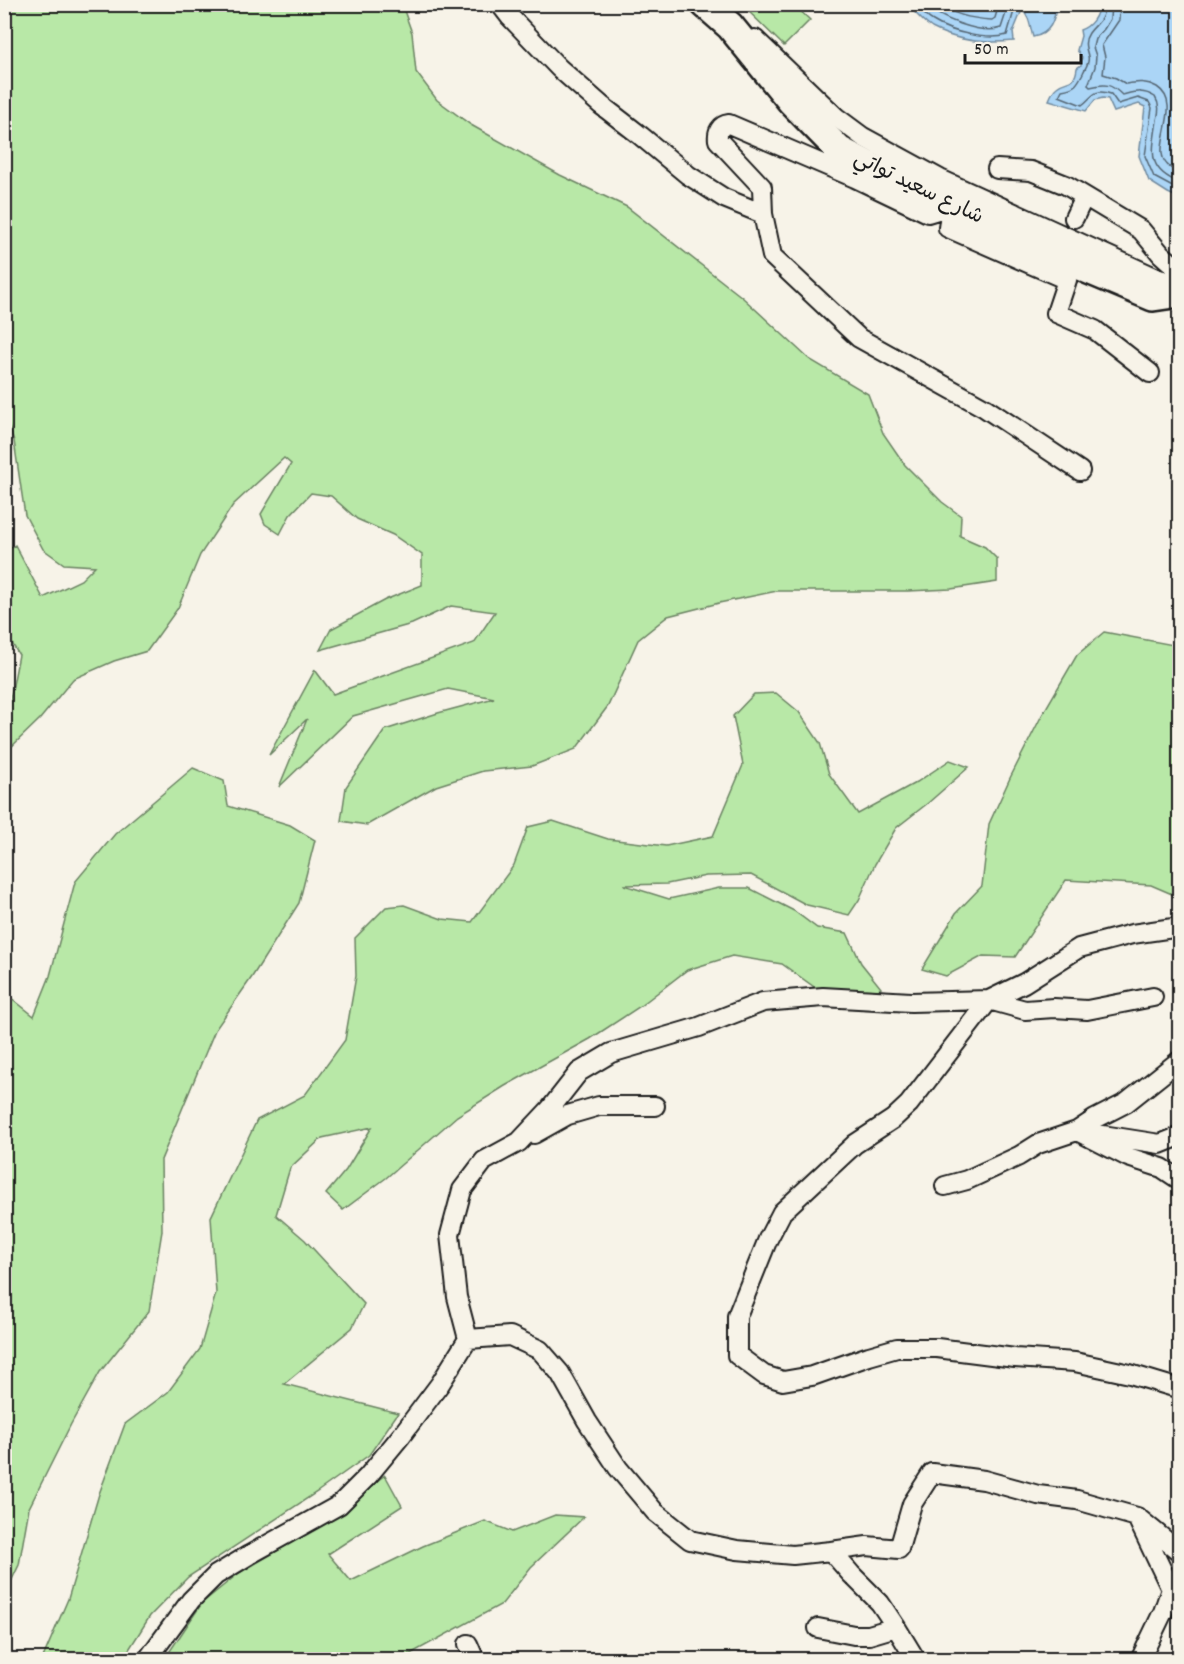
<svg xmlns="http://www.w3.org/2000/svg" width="1184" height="1664" font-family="Dekko,'Playpen Sans Arabic',sans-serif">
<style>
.green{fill:#b8e8a7;stroke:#6a8262;stroke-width:1.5}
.water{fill:#abd5f6;stroke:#728b9f;stroke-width:1.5}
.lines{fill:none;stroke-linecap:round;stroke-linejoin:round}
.shore{stroke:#556673;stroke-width:1.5}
.minor-casing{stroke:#1c1c1c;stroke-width:22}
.primary-casing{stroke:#1c1c1c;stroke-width:32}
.minor{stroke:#f7f3e8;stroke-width:18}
.primary{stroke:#f7f3e8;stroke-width:27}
.labels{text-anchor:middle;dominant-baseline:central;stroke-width:4.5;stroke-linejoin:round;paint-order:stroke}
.street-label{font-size:21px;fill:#1c1c1c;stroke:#f7f3e8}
</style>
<rect width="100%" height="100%" fill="#f7f3e8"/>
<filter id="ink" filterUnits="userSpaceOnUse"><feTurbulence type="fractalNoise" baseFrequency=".0167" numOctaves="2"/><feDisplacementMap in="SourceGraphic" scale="12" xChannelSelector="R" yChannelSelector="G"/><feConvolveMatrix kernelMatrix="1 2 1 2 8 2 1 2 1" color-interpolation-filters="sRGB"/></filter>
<g filter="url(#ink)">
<path class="green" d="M5 4 402 5 412 33 416 72 437 100 471 125 560 175 627 207 742 297 809 359 868 394 883 433 905 465 942 502 961 516 960 536 985 547 997 559V582L951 589 908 591H777L719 603 668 616 638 640 608 706 576 749 532 766 483 771 436 786 367 825 341 821 346 787 385 730 438 713 494 698 448 689 353 716 279 787 307 719 269 755 315 670 333 694 474 643 495 612 451 606 412 624 320 650 331 629 385 600 422 585V555L393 535 357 519 331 496 311 493 290 515 280 534 265 524 261 514 291 464 284 458 233 505 200 555 178 608 147 651 114 661 73 679 40 719 5 753V721L7 715 19 655 5 632V551L15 545 43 598 81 580 95 566 64 564 43 549 25 515 14 441 5 416Z
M742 5H794L810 20 784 46Z
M1104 632 1179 646V897L1151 885 1066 880 1015 957 983 956 946 976 922 969 956 913 982 886 989 824 1010 778 1042 715 1077 655Z
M776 693 799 712 820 743 829 774 858 814 917 782 950 760 969 767 928 803 896 828 875 864 859 900 849 915 807 905 751 875 706 876 667 884 624 885 669 899 719 888H749L794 911 817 928 847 933 861 963 881 988 869 996 831 999 782 964 732 956 687 970 639 1007 590 1039 505 1086 457 1116 386 1178 343 1210 326 1194 346 1170 372 1127 322 1138 290 1168 276 1215 305 1240 364 1304 352 1328 284 1384 398 1413 369 1455 317 1492 188 1577 150 1616 123 1659 42 1660 68 1599 99 1494 125 1424 168 1392 200 1349 216 1293 211 1217 257 1120 305 1095 345 1040 356 976 355 938 386 907 404 905 442 919 472 922 514 865 528 827 553 821 608 839 666 846 713 836 743 765 733 716 754 694Z
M193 768 224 781 228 806 290 825 315 840 299 903 252 977 215 1030 161 1160 162 1231 149 1311 100 1372 71 1424 29 1508 19 1565 5 1594V993L34 1016 50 976 75 882 115 834Z
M385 1475 402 1506 328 1554 351 1581 423 1546 485 1521 512 1532 555 1515 584 1517 531 1567 502 1604 401 1659 164 1660 202 1603 239 1573 306 1534Z"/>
<path class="water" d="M908 5H1057C1054 20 1051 34 1033 37 1030 27 1030 17 1022 10L1013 32 1014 41C986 44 957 41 932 28 923 22 915 13 908 5Z
M1098 5H1179V198L1168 193 1149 181 1139 156 1145 107 1139 104 1114 112 1108 99 1103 98 1095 100 1086 111 1049 100C1051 95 1053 90 1057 87 1066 79 1075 86 1077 68L1081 65 1082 57 1077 50 1081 36 1080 30C1091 26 1098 16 1098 5Z"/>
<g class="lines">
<path class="shore" d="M916 4C921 11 926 17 933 21 950 32 988 41 1007 35L1014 11 1021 4
M926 4C939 19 982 35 1001 28L1009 4
M939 4C953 15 975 19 992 20L995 18 999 4
M1104 4C1104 22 1097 22 1089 33 1083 42 1086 48 1088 56 1090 63 1085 68 1083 73 1077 85 1075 88 1062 90L1059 96 1082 105C1094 96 1093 88 1111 94L1118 104 1138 98 1149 102 1152 108 1145 156 1154 177 1180 191
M1111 4 1110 19 1104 29 1095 39 1093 47 1096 56 1095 67 1088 85 1090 87C1106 83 1111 84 1122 95 1135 92 1143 89 1155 97 1160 105 1159 111 1157 120 1153 151 1145 169 1180 183
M1120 4 1119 20 1102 45 1105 57 1103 74 1116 78 1126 84C1137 82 1146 81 1157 87 1180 102 1160 133 1162 153 1163 164 1171 169 1180 173"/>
<g class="minor-casing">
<path id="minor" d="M500 4 510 17 559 68 601 105 641 136 688 175 724 198 763 214 762 187 718 140C717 132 720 125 729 124L855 178 928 213 951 206 948 228 1067 280 1056 313 1095 330 1150 373
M755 39 836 117 863 137 940 179 1159 279 1180 284
M997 169 1031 171 1066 185 1141 230 1161 254 1180 271
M763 214 772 256 859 338 985 408 1080 471
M1074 218 1084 197
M1153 997 1087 1010 1054 1008 1025 1010 989 1000 909 1104 893 1119 855 1144 782 1212 768 1239 737 1316V1355L764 1375 783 1381 812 1376 869 1356 897 1348H937L1015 1358 1075 1362 1130 1374 1180 1389
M1180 1060 1126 1103 1095 1119 1077 1131 1128 1157 1162 1168 1180 1180
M534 1134 568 1115 599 1106H655
M945 1186 967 1180 1019 1156 1038 1144 1077 1131 1160 1144 1180 1136
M1139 1522 1171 1589 1163 1612 1140 1660
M831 1551 867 1546 899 1549 912 1504 932 1473 984 1480 1038 1495 1077 1500 1137 1517 1180 1552
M818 1628 854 1635H869L896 1627
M468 1644 475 1660
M147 1660 191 1600 216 1575 249 1555 339 1505 368 1476 401 1436 440 1384 468 1339
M916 1660 896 1627 880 1603 851 1574 831 1551 793 1555 737 1550 690 1540 655 1512 618 1468 587 1421 560 1373 540 1350 510 1336 468 1339 457 1297 450 1235 462 1190 484 1161 519 1142 550 1109 579 1072 611 1053 699 1027 763 1002 823 997 911 1002 989 1000 1024 983 1079 948 1132 934 1180 927"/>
</g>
<g class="primary-casing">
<path id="primary" d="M705 4 730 26 791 101 839 150 903 183 1065 260 1153 297 1180 293"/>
</g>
<use href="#minor" class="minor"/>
<use href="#primary" class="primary"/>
</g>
</g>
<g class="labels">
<g class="street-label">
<text transform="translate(918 189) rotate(26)">شارع سعيد تواتي</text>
</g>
</g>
<rect width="1184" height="1664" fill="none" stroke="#f7f3e8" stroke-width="24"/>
<rect x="12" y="12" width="1160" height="1640" fill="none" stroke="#1c1c1c" stroke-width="2" filter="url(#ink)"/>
<path d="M965 54v9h116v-9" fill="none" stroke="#1c1c1c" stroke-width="3"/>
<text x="974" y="54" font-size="18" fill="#1c1c1c" stroke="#f7f3e8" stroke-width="4.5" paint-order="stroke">50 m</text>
</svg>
